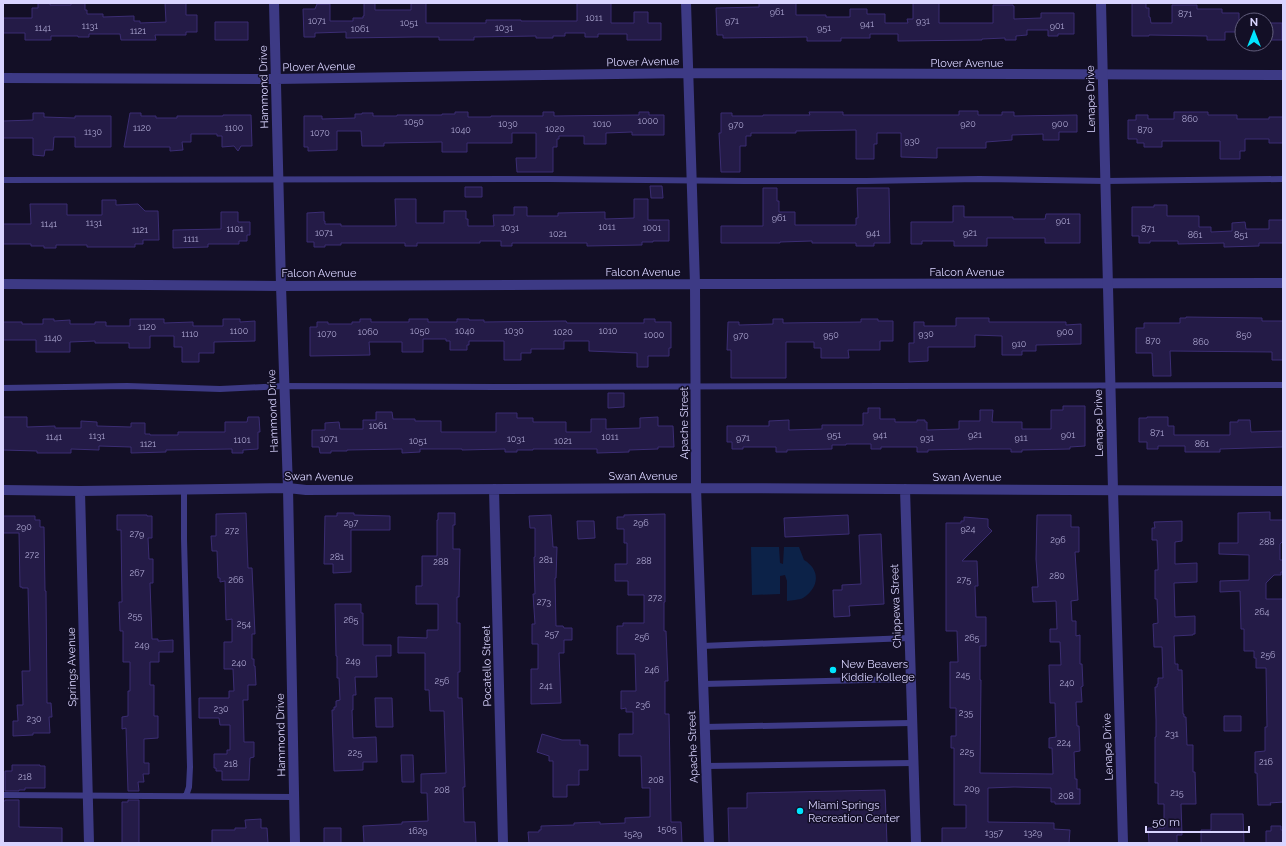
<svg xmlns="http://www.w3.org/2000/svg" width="1286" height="846" font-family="Raleway,sans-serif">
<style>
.water{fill:#0c2248}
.building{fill:#241b47;stroke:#3b2d73}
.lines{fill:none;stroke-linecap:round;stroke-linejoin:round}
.service{stroke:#3d3a85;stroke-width:6}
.minor{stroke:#3d3a85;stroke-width:10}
.tertiary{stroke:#3d3a85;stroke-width:10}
.poi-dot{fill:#00e5ff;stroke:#130f26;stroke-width:1.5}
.labels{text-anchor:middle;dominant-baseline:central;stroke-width:3;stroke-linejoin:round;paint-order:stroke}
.number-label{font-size:9px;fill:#aca6d1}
.street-label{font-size:11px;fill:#d9d4ff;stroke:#130f26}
.poi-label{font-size:11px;fill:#d9d4ff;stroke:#130f26;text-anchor:start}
</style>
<rect width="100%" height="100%" fill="#130f26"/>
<path class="water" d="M751 547H779L780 563 783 564 784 547H799L804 560C821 570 819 588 803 598 799 600 792 600 787 601V581L785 575 780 576V594L752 595Z"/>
<path class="building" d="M38 3H50V5H71V3H85V10H87V14H103V17L134 16V21H140V23L166 22 165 3H186V15H197V32H186V35H155L156 40H121L120 34H89V37H78V36H51V40H25V33H3V18H32V8H38Z
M364 3H375V10H411V3H426V23H486V20H521V21H577V3H611V23H634V12H648V23H661V40H627V34H598V37H585V33H565V36H553V38H536V36L474 37V40H439V37H414L346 38V32L315 33V37H304L303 9H315L317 4H330V21H353V18H363V16H364Z
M759 3H796V15H826V17H850V9H867V14H885V23H908L907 19H913V3H939V23H993V5H1013V6H1014V19L1041 18V13H1074V34H1058V36H1048V30H1027V35L1016 36V40H1005V38L982 39V40L898 41V34H870V38H841V41H807V37L723 38V35H717L716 8 759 7Z
M1132 3H1146V8H1149V17H1150L1151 23H1172V5H1197V9H1222V13H1239V32H1225V40H1207V36L1149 35V36H1132Z
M215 22H248V40H215Z
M1266 23H1282V40H1266Z
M959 111H978V115H1002V112H1014V116L1077 115V132H1059V140H1043V134L1012 135V140L986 142V148H937V158L901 157V133H877V144H874V159H856V130L796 131V133H751V136H746V146H740V172H721L719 133H721V113H732V116H763V115H810L809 112H843V115H959Z
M455 112H468V117H491V116H543V112H554V116L639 115V112H649V115H664V135H632V132L606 133V144H584V136H559V139H557V147H553V172H517L516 158H536V133H512V143H467V152H442V142L384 143V146H362L361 131H337V150L308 151V147H304V116H322V119L355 118V114H362V113H373V116H397V115H442V114H455Z
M1174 112H1208V115H1237V119H1269V117H1283V143H1269V139H1245V151H1240V159H1220V141H1162V147H1144V143H1137V139H1128V120H1136V115H1148V119H1174Z
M33 113H44V117L75 118V116H111V147H75V137H54L53 150H45L44 156 33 155V138H3V121L33 120Z
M130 113H141V116H156V118H177V116H223V115H251L252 146H241L238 151 234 146 222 147V136H217V134H191V142H182L183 150 170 151V147H124Z
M650 186H662L663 198H651Z
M465 187H482V197H465Z
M763 188H777V201H779V212H795V225H856V218H858L857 188H889L890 243H874V246H856V243H812V241L780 242V243H721V226H763Z
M395 199H416V223H444V211H466V219H468V226H494L493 215H514V207H527V216H558V213L605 212V219L634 218V199H648V220H669V241H653V242H642V245L587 246V243H512V246H501V241H480V243H417V246H405V243H341V245H325V247H314V242H307V213L324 212V221H325V224H341V226H396Z
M102 200H116V205L138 204 145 211H158L159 240H143V244H135V247H87V245H56V248H44V246H31V244H3V224H31L30 204H67V215H102Z
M1154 205H1167V216H1199V227H1211V232L1232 231V223L1245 222 1246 229H1269V220H1283V243H1259V246L1224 247V243L1178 244V241H1150V243H1139V236H1132V207H1154Z
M953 206H964V217H1013V219H1045L1046 214H1080V243H1045V238H987V246H954V241H922V244H911V222H953Z
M221 212H238V222H250V235H247V241H239V244H208V247L173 248V230L221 229Z
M1186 317 1262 318V321H1283V360H1272V352L1170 351 1171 376H1153L1152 353H1136V328H1144V323H1180V318H1186Z
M956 318H989V322H1066V325L1081 324V344L1036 345V351H1022V355H1002V336L975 335V347H928V361L909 362V343H914V322H924V326H956Z
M43 319H54V321L70 320V324H95V322H106V326H130V319H164V323L193 322V326H223V319H240V322L255 321V341L214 342V353H199V362H182V347H174V336H150V348H129V343H95V341L70 342V352H36V340H3V322H22V324H43Z
M360 319H371V322H409V319H428V322H457V319H469V320H484V322L566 321 567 323H644V319H655V322H671V348H669V356H648V367H637V353L589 351V341H564V349H531V353H521V360H504V341H469V345H467V350H450V341H446V339H423V352H402V342H369L370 355 310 356V327H317V322H328V324H352V322H360Z
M773 319H783V323L861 322V319H878V321H893V341H880V350H848L849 358H821V348H814V342H786V378H731V350H727L728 322H739V325L773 324Z
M608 393H624V407L608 408Z
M1063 406H1085V446L1070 447V449L1022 450V452H1011V449H975L928 450V452H917V447H881V449H871V444H846V445H832V449L787 450V452H776V447H743V449H732V442H727V426H769V421L789 420V430L822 429V425H863V413H868V408H880V419H895V422H917V420H925V422H927V430L959 429V421H980V410H993L992 422H1022V429H1051V410H1063Z
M376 412H392L393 419H415V421H441V432H496V413H517V418H533V422H566V432H591V419H606V429L640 428V418L658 417V426H673L674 447H658V449L629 450V452L597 453V449H533V450H517V452H505V449L462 450V449H420V452L402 453V449L347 450V451H331V453H320L319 447H312V430H325V423L339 422 340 429H363V420H376Z
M3 417H27V427L55 426V428H81V421L97 422V426L131 427V423H145V434H150V435H178V432H225V422H247L248 417H259L260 432H258V449L243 450V453H232V449L166 450V452L131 453V447L99 446V450L71 449V453H37V451L3 450Z
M1147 417H1168V426H1174V435H1230V422H1238V420H1250L1251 432 1283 431V447L1220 449V452H1185V446H1158V449H1147V442H1139V418H1147Z
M1270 512V520H1283V541L1280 544V560H1283V572H1281V575H1274L1266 583V599H1283V802L1270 803 1271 805H1258L1257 773H1255V752L1265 751V727H1267L1266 668H1256V658H1254V651H1244V629H1241L1240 591 1220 592V581L1249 580V555L1219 554V543H1238V513Z
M246 513 248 568H252L255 634H252V659H254V666H255L256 685H248V700H243L244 742H254V757L250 758 249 780H222V771H216V768H214V754H227V750H230V725H220L219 718H199V698H229V691H234L233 669H224V642H232V619L226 620 225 581 220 582V578H218L217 551H212L211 536H216V514Z
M337 513H354V515L390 516V530H351V572L333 573V564H324L325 516H337Z
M438 513H455V525H453V549H460L459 597H457V623H460V672H458V698H462L465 787H463L464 822H475L476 843H364L363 826 402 824V822L428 821 427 793H421V774L446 773 444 711H430L429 690H425V653H398V637L427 638V630H438V604H416V586H422V556H437V520H438Z
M665 514V602H664V631H666L668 681H665V714H669L671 822H681L682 843H529L528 832H539V830H541V826L574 825V823L600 822V824L625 823V818L650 817V788H642L641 756H619V734H633V712H626V708L621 709V691H636L635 654H617V626H623V623H644V595H628V581H615V564H627V543H624V529H617V517H624V515Z
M117 515H147V516H152V538H148L149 559H153V583H150L152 639H158V641L173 640V652H159V662H150V685H154V716H158V738L144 739V763H149V774H143L144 782H138L139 791H128L126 728 122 729V717L128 716V691H130V662H123V631H120L119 602H122L121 530H117Z
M551 515 553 547H557L556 578H555L556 626H563L564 628H572V640H564V653H559L561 703 531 704V669H538V644H532V624H535L533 594H535L534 557H535V528H530L529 516Z
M848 515 849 534 785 537 784 518Z
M1037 515H1071V527H1079V552H1075L1078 600 1071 601 1072 621H1076V636L1080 635V664H1082L1083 686 1081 687 1082 702H1076L1077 726H1079L1080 751 1074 752 1075 779H1077V789H1080V804H1055V802H1051V788L1014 787 988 788V822L1054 823V829L1070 830 1069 843H942V828H966V805H954V748H951V736H956V708H950V662H958L957 631H946V523H961V521H964V517L988 519V527L992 531 962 561H977L978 586H975L976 617H986V646H980V680H981L980 773 1053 774 1052 748H1049V738L1056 737 1055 703H1050L1049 665H1061L1060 642H1050V629H1057L1056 601 1033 602 1032 587H1038L1036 559Z
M3 516H35V520H40V527H44L45 591H46L47 703H51L52 717H49L50 733H33V735L13 736V721H18L17 705H23L22 671H30L28 588H22V587H20L19 533H3Z
M577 521H594L595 538 578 539Z
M1182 521V541L1175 542V564L1197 563V582L1174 583 1175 617 1195 616V634H1193V635L1174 636 1175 664H1178V670H1182L1183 714H1184V717H1186L1187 745H1193V772H1195L1196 804H1181L1182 835H1177V843H1149L1148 828H1164V804H1158V783H1155V737H1156V720L1155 687H1157V684H1158V678H1163L1162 647H1154L1153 624 1158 623 1157 599H1155V570H1158V565L1157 540H1152V528H1155L1154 522Z
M881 534 884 604 849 606 850 616 834 617 833 590H842V585L861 584 859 535Z
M335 604H361V613H363V645H391V656H376L377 677H355L356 695H353V710H352L353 738 376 737 377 762H363V770L334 771 332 710H334V707H336V701L340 700 339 678H337V656H336Z
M375 698H392L393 727H376Z
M1224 716H1241V731H1224Z
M542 734 562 740H580V745H588V770H579V785H567V797H553V761H549V756L537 752Z
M401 755H413L414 782H402Z
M12 765H40V766H45V788H25V790H19V791H5V771H12Z
M885 790 887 843H729L728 808H747V793Z
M5 800H19V827L62 828V843H3V801H5Z
M128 800H139V843H122V802H128Z
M1211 814H1243L1244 843H1201V830H1211Z
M261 819V828H267L268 843H212V830H235V828H246L245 820Z
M1271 826H1281V830H1283V843H1266V831H1271Z
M324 828H341V843H324Z"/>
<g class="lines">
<path class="service" d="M3 180 548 179 743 181H866L979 179 1105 181 1283 179
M3 388 127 386 220 389 284 386 495 387 1283 385
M184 489V539L190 767 189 787 186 796
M702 646 909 638
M703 684 910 679
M704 727 911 723
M706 766 913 763
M3 795 294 797"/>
<path class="minor" d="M274 3 281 286 288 488 295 843
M686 3 695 284 696 488 709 843
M3 78 276 79 688 73 1283 75
M3 284 281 286 695 284 1283 283
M494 489 503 843
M905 489 916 843
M3 490 80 491 288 488 306 490 696 488 1283 491
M80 491 89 843"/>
<path class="tertiary" d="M1101 3 1113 490 1123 843"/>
</g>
<g class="poi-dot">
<circle cx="833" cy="670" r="4"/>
<circle cx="800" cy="811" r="4"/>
</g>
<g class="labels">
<g class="number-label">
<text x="777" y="12">961</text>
<text x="1185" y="14">871</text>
<text x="594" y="18">1011</text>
<text x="317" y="21">1071</text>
<text x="732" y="21">971</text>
<text x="923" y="21">931</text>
<text x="409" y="23">1051</text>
<text x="867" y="24">941</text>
<text x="90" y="26">1131</text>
<text x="1057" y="26">901</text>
<text x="43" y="28">1141</text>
<text x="504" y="28">1031</text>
<text x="824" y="28">951</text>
<text x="360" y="29">1061</text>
<text x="138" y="31">1121</text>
<text x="1190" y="119">860</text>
<text x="648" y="121">1000</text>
<text x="414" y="122">1050</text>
<text x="508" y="124">1030</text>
<text x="602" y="124">1010</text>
<text x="968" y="124">920</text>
<text x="1060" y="124">900</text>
<text x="736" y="125">970</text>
<text x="142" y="128">1120</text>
<text x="234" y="128">1100</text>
<text x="555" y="129">1020</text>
<text x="461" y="130">1040</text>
<text x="1145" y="130">870</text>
<text x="93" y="132">1130</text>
<text x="320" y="133">1070</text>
<text x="912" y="141">930</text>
<text x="779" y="218">961</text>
<text x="1063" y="221">901</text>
<text x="94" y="223">1131</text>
<text x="49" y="224">1141</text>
<text x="607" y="227">1011</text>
<text x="510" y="228">1031</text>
<text x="652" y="228">1001</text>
<text x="235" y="229">1101</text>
<text x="1148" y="229">871</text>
<text x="140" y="230">1121</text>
<text x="324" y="233">1071</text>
<text x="873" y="233">941</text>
<text x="970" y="233">921</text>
<text x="558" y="234">1021</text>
<text x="1195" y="235">861</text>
<text x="1241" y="235">851</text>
<text x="191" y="239">1111</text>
<text x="147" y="327">1120</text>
<text x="239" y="331">1100</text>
<text x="420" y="331">1050</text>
<text x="465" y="331">1040</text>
<text x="514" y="331">1030</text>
<text x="608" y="331">1010</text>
<text x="368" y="332">1060</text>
<text x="563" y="332">1020</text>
<text x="1065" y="332">900</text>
<text x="190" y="334">1110</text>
<text x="327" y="334">1070</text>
<text x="926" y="334">930</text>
<text x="654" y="335">1000</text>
<text x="831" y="335">950</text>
<text x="1244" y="335">850</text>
<text x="741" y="336">970</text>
<text x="53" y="338">1140</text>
<text x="1153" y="341">870</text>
<text x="1201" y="342">860</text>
<text x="1019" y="344">910</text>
<text x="378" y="426">1061</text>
<text x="1157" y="433">871</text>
<text x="834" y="435">951</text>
<text x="880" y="435">941</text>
<text x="975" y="435">921</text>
<text x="1068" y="435">901</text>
<text x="97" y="436">1131</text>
<text x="54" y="437">1141</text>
<text x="610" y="437">1011</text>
<text x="743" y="438">971</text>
<text x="927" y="438">931</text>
<text x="1021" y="438">911</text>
<text x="329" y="439">1071</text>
<text x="516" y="439">1031</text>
<text x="242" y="440">1101</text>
<text x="418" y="441">1051</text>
<text x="563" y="441">1021</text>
<text x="148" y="444">1121</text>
<text x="1202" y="444">861</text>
<text x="351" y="523">297</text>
<text x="641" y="523">296</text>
<text x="24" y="527">290</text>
<text x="968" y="529">924</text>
<text x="232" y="531">272</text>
<text x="137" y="534">279</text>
<text x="1058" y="540">296</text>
<text x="1267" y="542">288</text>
<text x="32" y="555">272</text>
<text x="337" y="557">281</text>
<text x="546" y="560">281</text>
<text x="644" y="561">288</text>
<text x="441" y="562">288</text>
<text x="137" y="573">267</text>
<text x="1057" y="576">280</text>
<text x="236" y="580">266</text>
<text x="964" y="580">275</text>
<text x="655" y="598">272</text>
<text x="544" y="602">273</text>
<text x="1262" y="612">264</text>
<text x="135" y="616">255</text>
<text x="351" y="620">265</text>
<text x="244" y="624">254</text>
<text x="552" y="634">257</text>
<text x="642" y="637">256</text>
<text x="972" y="638">265</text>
<text x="142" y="645">249</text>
<text x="1268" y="655">256</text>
<text x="353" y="661">249</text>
<text x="239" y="663">240</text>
<text x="652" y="670">246</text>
<text x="963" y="675">245</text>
<text x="442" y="681">256</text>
<text x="1067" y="683">240</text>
<text x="546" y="686">241</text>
<text x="643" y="705">236</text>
<text x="221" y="709">230</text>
<text x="966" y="713">235</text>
<text x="34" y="719">230</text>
<text x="1172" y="734">231</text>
<text x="1064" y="743">224</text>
<text x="967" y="752">225</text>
<text x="355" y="753">225</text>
<text x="1266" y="762">216</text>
<text x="231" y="764">218</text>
<text x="25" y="777">218</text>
<text x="656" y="780">208</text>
<text x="972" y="789">209</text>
<text x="442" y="790">208</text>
<text x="1177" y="793">215</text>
<text x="1066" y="796">208</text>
<text x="667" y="829">1505</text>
<text x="418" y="831">1629</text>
<text x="994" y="833">1357</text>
<text x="1033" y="833">1329</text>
<text x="633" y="834">1529</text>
</g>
<g class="street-label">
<text transform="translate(643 62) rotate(-1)">Plover Avenue</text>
<text x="967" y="63">Plover Avenue</text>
<text transform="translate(319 67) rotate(-1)">Plover Avenue</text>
<text transform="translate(264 87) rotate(-91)">Hammond Drive</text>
<text transform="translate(1091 99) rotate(-91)">Lenape Drive</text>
<text x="643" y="272">Falcon Avenue</text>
<text x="967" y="272">Falcon Avenue</text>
<text x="319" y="273">Falcon Avenue</text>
<text transform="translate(273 411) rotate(-92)">Hammond Drive</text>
<text transform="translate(684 423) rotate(-90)">Apache Street</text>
<text transform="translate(1099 423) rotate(-91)">Lenape Drive</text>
<text x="643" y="476">Swan Avenue</text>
<text transform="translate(319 477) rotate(1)">Swan Avenue</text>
<text x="967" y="477">Swan Avenue</text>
<text transform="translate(896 606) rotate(-92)">Chippewa Street</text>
<text transform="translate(487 666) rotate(-91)">Pocatello Street</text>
<text transform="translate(72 667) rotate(-91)">Springs Avenue</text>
<text transform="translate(281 735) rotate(-91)">Hammond Drive</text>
<text transform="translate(693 747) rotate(-92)">Apache Street</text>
<text transform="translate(1108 747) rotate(-92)">Lenape Drive</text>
</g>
<g class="poi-label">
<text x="841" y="664">New Beavers<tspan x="841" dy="13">Kiddie Kollege</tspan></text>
<text x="808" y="805">Miami Springs<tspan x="808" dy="13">Recreation Center</tspan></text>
</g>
</g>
<rect width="1286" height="846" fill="none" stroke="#d9d4ff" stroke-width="8"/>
<g transform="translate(1254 32)"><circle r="19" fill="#130f26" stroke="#625e7d"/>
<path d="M0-3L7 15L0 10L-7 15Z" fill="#00e5ff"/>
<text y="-6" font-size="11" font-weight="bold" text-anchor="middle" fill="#d9d4ff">N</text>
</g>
<path d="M1146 826v6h103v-6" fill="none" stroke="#d9d4ff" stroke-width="2"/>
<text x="1152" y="826" font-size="12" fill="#d9d4ff" stroke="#130f26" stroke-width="3" paint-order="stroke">50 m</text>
</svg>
